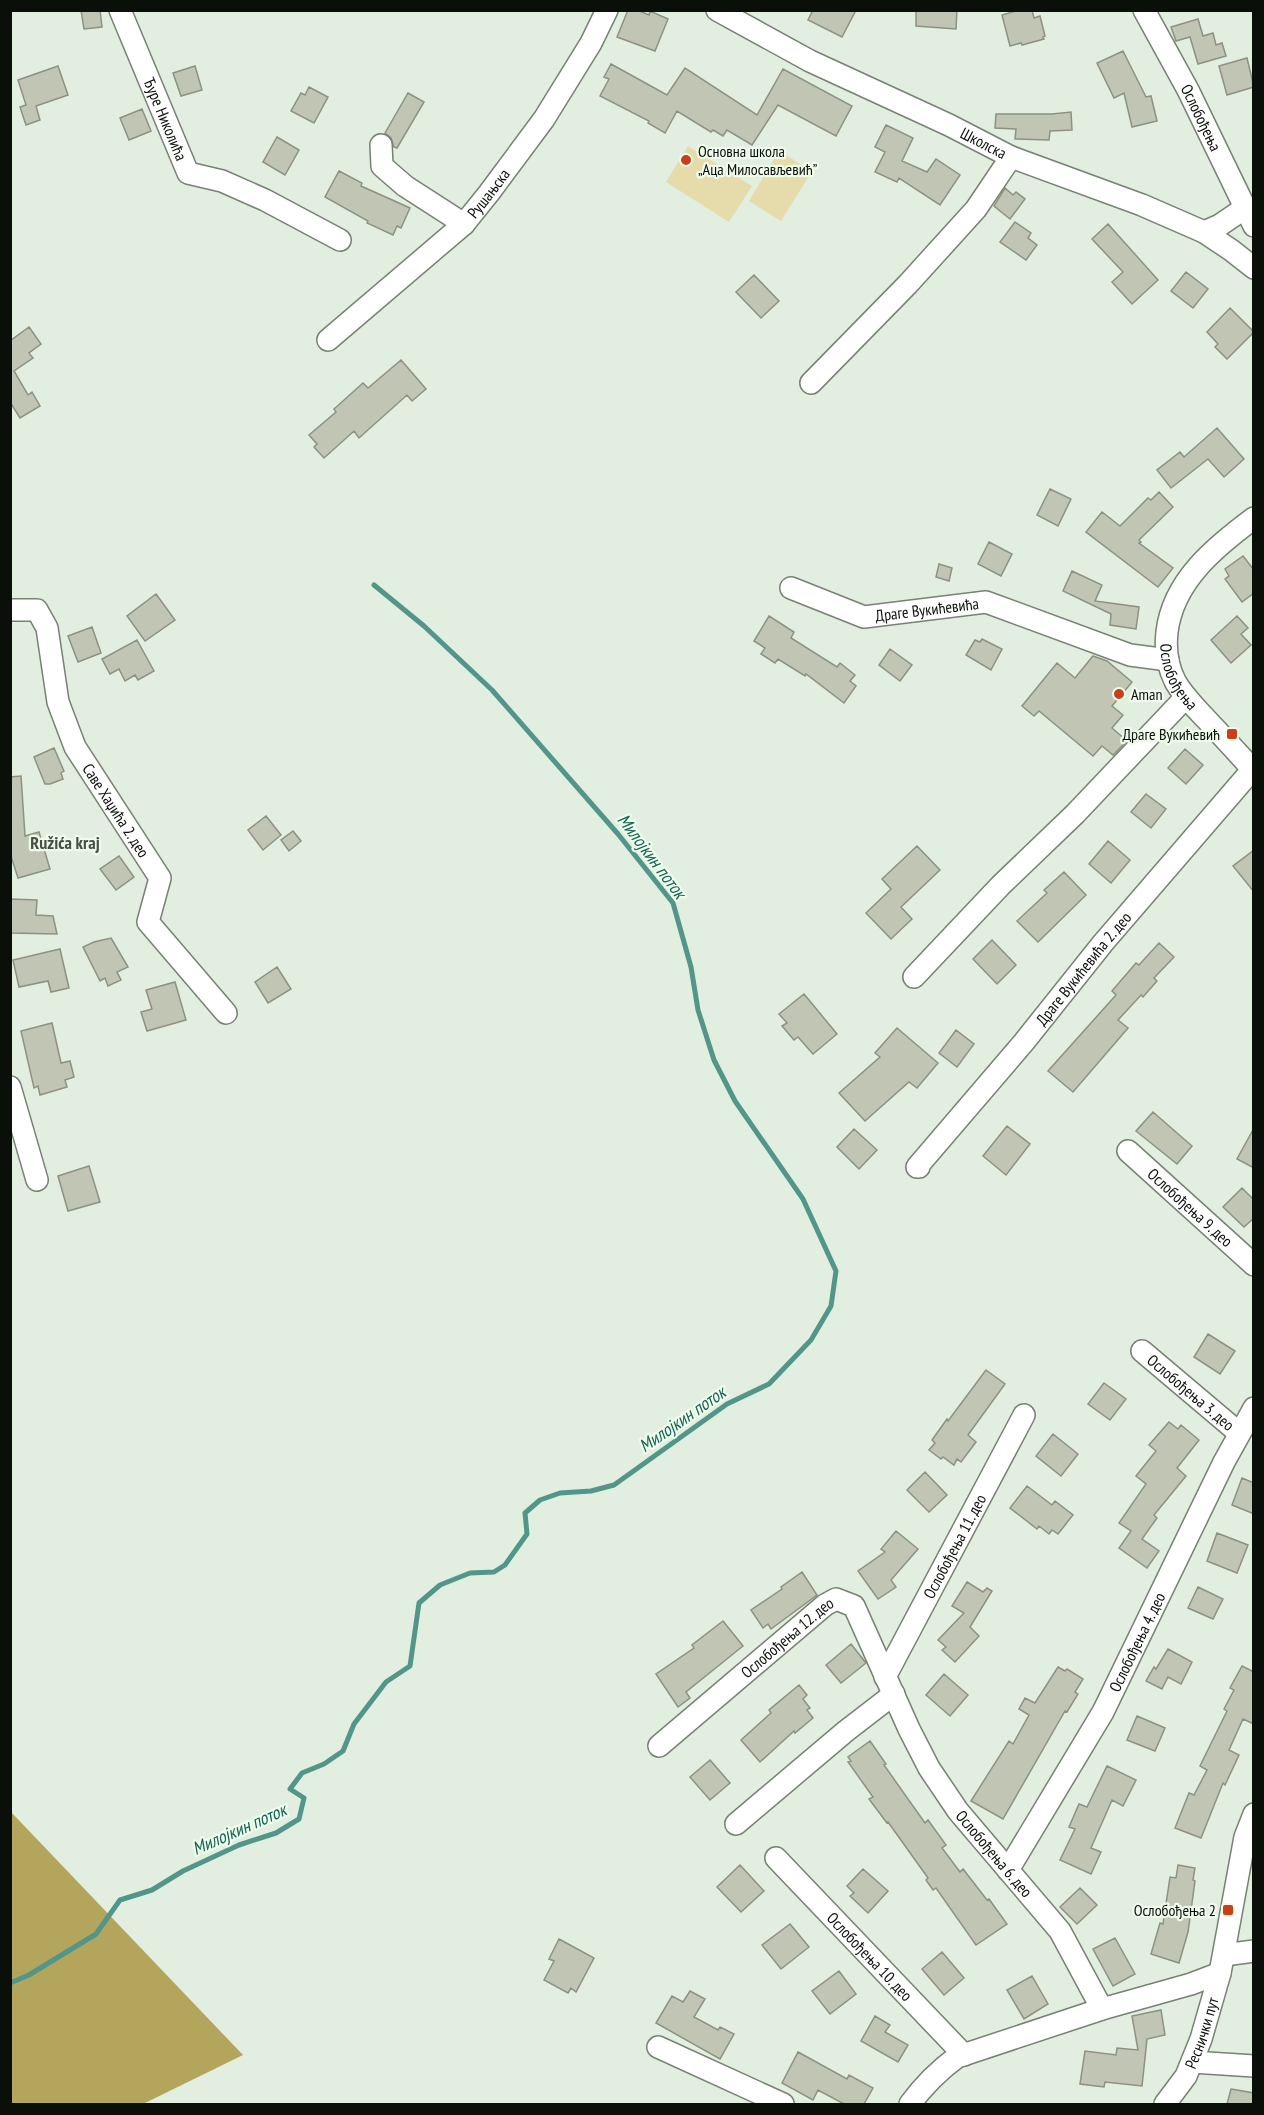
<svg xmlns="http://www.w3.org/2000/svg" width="1264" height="2115" font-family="'PT Sans Narrow',sans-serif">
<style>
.green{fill:#e5dbab}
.forest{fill:#b4a55c}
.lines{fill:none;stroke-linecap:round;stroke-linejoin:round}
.stream{stroke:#529689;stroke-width:5}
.building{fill:#c1c6b4;stroke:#8d9181;stroke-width:1.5}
.minor-casing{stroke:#778174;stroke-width:24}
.minor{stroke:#fff;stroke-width:21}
.poi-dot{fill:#c83f18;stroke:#effcec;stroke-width:2}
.labels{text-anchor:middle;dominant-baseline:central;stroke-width:4.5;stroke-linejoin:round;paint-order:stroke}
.street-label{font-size:16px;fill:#0b0f0a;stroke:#effcec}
.poi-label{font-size:16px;fill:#0b0f0a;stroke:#effcec;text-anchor:start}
.neighbourhood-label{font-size:18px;font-weight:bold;fill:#465044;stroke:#effcec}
.water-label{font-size:18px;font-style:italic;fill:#146357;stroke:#effcec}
</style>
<rect width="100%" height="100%" fill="#e2eedf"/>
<path class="green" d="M688 146 752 186 729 222 666 182Z
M779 151 812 171 781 221 749 201Z"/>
<path class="forest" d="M10 1812H11L243 2055 143 2104H11Z"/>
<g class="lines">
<path class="stream" d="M10 1983 29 1975 96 1934 120 1900 152 1890 183 1871 239 1845 276 1833 299 1819 304 1798 290 1789 302 1773 324 1764 343 1751 354 1724 386 1682 410 1666 419 1603 440 1585 470 1573 494 1572 505 1565 527 1534 525 1513 540 1500 560 1493 591 1491 614 1485 727 1404 769 1384 811 1340 831 1306 836 1271 803 1199 735 1101 714 1060 698 1010 691 967 673 903 618 834 492 690 424 626 374 585"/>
</g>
<path class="building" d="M81 10H100L102 27 84 29Z
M628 10H637L649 15 650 11 668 19 655 51 617 37Z
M813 10H856L842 37 808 20Z
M916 10H957L956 29 916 26Z
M1019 10H1032L1034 18 1040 16 1045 36 1043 37 1044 39 1022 45 1021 43 1010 46 1002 15Z
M1198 19 1203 36 1213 33 1216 45 1222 43 1226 56 1198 64 1190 37 1176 41 1171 27Z
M1123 51 1146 97 1151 96 1157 121 1132 127 1124 93 1114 98 1097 63Z
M1247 58 1254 87 1227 95 1219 66Z
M611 64 667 95 685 68 757 115 783 69 852 106 836 136 778 105 752 145 727 130 723 136 713 130 711 132 677 111 665 133 648 123 649 121 600 96 609 79 604 77Z
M58 66 68 95 36 106 40 120 26 125 20 107 26 105 18 80Z
M195 66 202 90 181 96 173 73Z
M309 87 328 97 314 123 291 111 301 93 305 95Z
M408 93 424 102 397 148 394 147 391 138 385 133Z
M142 109 151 131 129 140 120 118Z
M1071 112 1072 130 1050 131 1049 140 1015 139 1016 129 995 128 996 114H1052Z
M886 125 913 138 902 161 927 172 936 159 960 175 940 205 899 178 897 182 875 172 885 152 875 147Z
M277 137 299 150 285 175 263 162Z
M339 171 362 183 361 186 410 208 401 228 397 226 393 235 367 223 368 221 325 197Z
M1005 188 1013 195 1016 192 1025 199 1010 219 994 206Z
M1015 222 1031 233 1028 238 1037 245 1026 260 1000 242Z
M1108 224 1158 280 1132 304 1112 282 1123 272 1092 239Z
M1186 272 1208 289 1193 308 1171 291Z
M754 275 779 301 761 318 736 292Z
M1230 308 1254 332 1227 359 1215 347 1218 344 1207 332Z
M29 327 41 344 29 353 33 358 14 371 28 395 32 392 40 406 20 418 10 402V341Z
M401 360 426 389 412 401 407 395 359 438 354 431 324 458 314 447 317 444 309 435 336 412 334 409 363 383 368 388Z
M1217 428 1244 459 1224 477 1208 459 1171 488 1157 470 1180 452 1184 457Z
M1050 489 1071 499 1058 526 1037 515Z
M1159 492 1173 507 1139 540 1141 542 1139 543 1173 568 1158 587 1086 532 1102 512 1120 526 1148 498 1151 500Z
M989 542 1012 554 1001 576 978 564Z
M1243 556 1254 570V593L1242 602 1225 579 1229 576 1225 569Z
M939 564 952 568 949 581 936 577Z
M1072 571 1102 585 1095 601 1139 607 1136 629 1110 625 1111 614 1063 591Z
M156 594 175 620 145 641 127 616Z
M769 616 794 632 791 638 837 667 840 663 855 675 850 681 856 686 844 703 806 674 805 676 778 659 775 663 761 654 765 648 754 641Z
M1237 616 1248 628 1241 634 1251 645 1231 663 1211 640Z
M92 627 101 653 78 662 68 636Z
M982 639 1002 649 991 670 966 655 975 640 980 642Z
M137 640 154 671 138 680 135 675 125 681 119 669 110 674 102 659Z
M890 649 912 665 900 681 879 665Z
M1093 656 1107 661 1132 682 1112 706 1123 715 1112 728 1127 741 1113 755 1102 746 1093 756 1039 711 1034 716 1022 706 1057 663 1075 678Z
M54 748 64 771 61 773 63 779 50 784H45L34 757Z
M1185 749 1203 765 1186 784 1168 768Z
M21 776 25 836 39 832 50 869 18 878 10 853V777Z
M1146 794 1166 809 1151 828 1131 812Z
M266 816 281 835 263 850 248 830Z
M293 831 301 841 289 851 281 840Z
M1108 841 1130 860 1111 883 1089 864Z
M917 846 940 870 901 907 912 919 891 939 866 913 891 889 882 879Z
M1254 850V892L1233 866Z
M119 856 134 877 116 890 100 869Z
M1064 872 1086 895 1038 942 1017 921 1047 893 1044 890Z
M10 899 37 900 36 915 53 916 57 934 10 933Z
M111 938 128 967 117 972 121 980 108 986 105 978 100 981 83 947 94 942Z
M992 940 1016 965 997 984 973 959Z
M1159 943 1174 957 1154 978 1157 981 1143 997 1141 995 1118 1020 1128 1028 1073 1092 1048 1071 1116 995 1112 991 1136 963 1139 965Z
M60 949 69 988 51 992 48 981 19 987 13 960Z
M277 967 291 989 268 1003 255 982Z
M175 982 186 1020 147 1031 141 1012 152 1009 146 990Z
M804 994 837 1034 813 1054 798 1037 794 1040 782 1026 787 1023 779 1014Z
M52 1023 61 1063 70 1061 74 1077 65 1080 67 1087 40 1095 38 1086 34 1088 21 1031Z
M897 1028 938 1063 917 1088 909 1082 865 1121 839 1093 880 1057 875 1053Z
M956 1030 974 1044 957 1067 939 1053Z
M1153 1112 1192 1146 1177 1164 1136 1131Z
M1007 1126 1030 1144 1006 1175 983 1156Z
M1254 1128V1168L1237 1159Z
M854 1129 877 1150 859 1169 837 1147Z
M89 1166 100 1202 68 1211 58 1176Z
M1242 1188 1254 1200V1218L1244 1227 1223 1207Z
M1208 1334 1235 1351 1220 1374 1194 1357Z
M986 1370 1005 1384 968 1435 976 1442 961 1462 957 1459 954 1465 943 1457 941 1459 929 1450 935 1443 932 1440 947 1419 948 1421Z
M1104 1383 1126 1399 1110 1420 1088 1404Z
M1169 1422 1178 1429 1181 1425 1199 1440 1177 1468 1186 1476 1154 1515 1157 1518 1142 1539 1159 1551 1147 1568 1119 1548 1131 1531 1119 1523 1146 1484 1136 1476 1156 1451 1149 1445Z
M1053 1434 1078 1454 1061 1476 1036 1456Z
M925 1472 947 1495 929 1512 907 1490Z
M1242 1478 1254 1483V1514L1232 1505Z
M1027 1486 1052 1505 1055 1501 1073 1515 1058 1534 1052 1530 1049 1534 1039 1526 1037 1529 1010 1508Z
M896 1531 918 1549 891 1580 896 1587 878 1599 858 1571 885 1552 881 1549Z
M1217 1533 1248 1545 1237 1573 1207 1561Z
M802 1572 817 1595 771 1629 768 1624 763 1628 751 1610 782 1589 781 1587Z
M967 1582 983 1592 987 1588 992 1591 970 1627 979 1636 955 1662 942 1650 946 1647 938 1640 964 1613 952 1606Z
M1198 1587 1223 1599 1213 1619 1188 1608Z
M723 1621 743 1646 686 1692 690 1698 678 1707 656 1674 694 1648 692 1645Z
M851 1644 866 1663 841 1683 826 1665Z
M1168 1649 1192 1662 1181 1684 1168 1677 1162 1689 1146 1681 1154 1667 1156 1669Z
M1242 1666 1254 1672V1724L1243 1719 1229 1750 1239 1755 1225 1785 1223 1783 1201 1838 1175 1828 1189 1793 1194 1795 1207 1770 1200 1766 1227 1711 1224 1709 1234 1690 1230 1688Z
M1058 1667 1065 1671 1067 1669 1083 1679 1075 1692 1078 1694 1067 1712 1065 1711 1003 1819 971 1801 1009 1741 1013 1744 1029 1715 1019 1709 1025 1698 1035 1703Z
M944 1674 968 1695 950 1716 926 1695Z
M799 1685 807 1695 803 1699 810 1708 807 1710 813 1718 795 1733 794 1731 760 1762 741 1740 771 1713 769 1710Z
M1137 1716 1165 1728 1155 1751 1127 1740Z
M870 1741 886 1764 884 1765 925 1823 928 1820 946 1845 942 1848 960 1872 963 1869 987 1900 989 1899 1007 1924 976 1945 936 1888 933 1890 926 1880 928 1878 888 1822 887 1823 869 1799 873 1797 848 1762 851 1761 848 1757Z
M710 1760 730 1783 710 1800 690 1777Z
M1107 1766 1136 1780 1123 1806 1112 1800 1091 1848 1101 1852 1091 1874 1060 1860 1075 1829 1069 1827 1079 1804 1087 1807Z
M740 1865 764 1891 741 1912 717 1887Z
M1178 1865 1195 1868 1193 1880 1195 1881 1188 1932 1179 1963 1151 1954 1160 1923 1163 1924 1170 1877 1176 1878Z
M863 1869 888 1891 868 1913 850 1896 854 1893 847 1886Z
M1080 1888 1097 1905 1077 1924 1060 1907Z
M790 1924 809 1947 781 1969 762 1945Z
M1115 1938 1135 1974 1113 1986 1093 1949Z
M559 1939 594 1958 576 1992 571 1988 568 1993 544 1980 554 1961 549 1959Z
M942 1952 964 1978 944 1995 922 1969Z
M839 1971 856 1994 830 2014 812 1991Z
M1032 1976 1048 2004 1024 2019 1007 1990Z
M690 1991 705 1999 694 2017 718 2030 720 2027 734 2034 720 2059 656 2023 672 1996 683 2002Z
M1161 2010 1165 2035 1147 2039 1142 2086 1105 2082 1104 2087 1080 2084 1085 2051 1116 2055 1117 2048 1138 2050 1132 2016Z
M875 2016 890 2025 885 2032 908 2045 898 2062 861 2041Z
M798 2052 847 2079 849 2075 873 2088 864 2104H844L818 2090 813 2100 782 2083Z
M1231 2089 1254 2093V2104H1227Z"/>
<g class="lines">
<g class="minor-casing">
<g id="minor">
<path id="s1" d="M120 10 188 173 222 181 265 200 340 240"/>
<path id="s2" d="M717 10 810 61 949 125 1011 157 1142 205 1204 232 1231 250 1254 268"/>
<path id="s3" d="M1144 10 1188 90 1254 226"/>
<path d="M381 145 382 166 405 186 464 224"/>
<path d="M1204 232 1220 225 1245 208"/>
<path id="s4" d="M328 340 464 224 489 193 544 119 591 43 607 10"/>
<path d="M811 383 908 284 976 209 1011 157"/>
<path id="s5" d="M1254 518C1215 547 1173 581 1167 632 1165 649 1167 665 1175 681 1183 696 1196 708 1207 720 1223 737 1239 754 1254 771"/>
<path id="s6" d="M791 588 864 617 986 602 1130 655 1168 660"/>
<path id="s7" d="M10 610H37L47 628 58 702 75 747 160 878 148 922 226 1013"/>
<path d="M914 977 1001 885 1075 814 1186 697"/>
<path d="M10 1087 37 1180"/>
<path id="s8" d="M1128 1151 1254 1265"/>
<path id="s9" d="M919 1167H917L1024 1042 1103 943 1252 770"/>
<path id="s10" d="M1142 1351 1239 1433"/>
<path id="s11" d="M885 1677 1024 1415"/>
<path id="s12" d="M659 1746 825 1605 836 1599 854 1606 909 1729 929 1768 958 1811 1060 1931 1102 2009"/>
<path d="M736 1824 846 1731 894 1694"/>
<path id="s13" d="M776 1858 964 2055"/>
<path id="s14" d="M1008 1870 1103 1712 1224 1462 1254 1408"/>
<path d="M1224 1955 1254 1951"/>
<path d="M658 2047 783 2104"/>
<path d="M1192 2062 1254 2066"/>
<path d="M910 2104C924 2085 938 2071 957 2057L1102 2009 1191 1984 1220 1973"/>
<path id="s15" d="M1165 2104 1186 2076 1201 2039 1220 1973 1245 1837 1254 1814"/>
</g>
</g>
<use href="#minor" class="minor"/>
</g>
<g class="poi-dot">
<circle cx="686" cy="160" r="6"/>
<circle cx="1119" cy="694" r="6"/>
<rect x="1226" y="728" width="12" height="12" rx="3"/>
<rect x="1222" y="1904" width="12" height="12" rx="3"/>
</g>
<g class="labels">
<g class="street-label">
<text stroke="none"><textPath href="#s3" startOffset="122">Ослобођења</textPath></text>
<text stroke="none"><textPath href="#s1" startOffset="118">Ђуре Николића</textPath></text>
<text stroke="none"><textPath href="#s2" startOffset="298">Школска</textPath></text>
<text stroke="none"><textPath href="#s4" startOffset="218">Рушањска</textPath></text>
<text stroke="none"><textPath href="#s6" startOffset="142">Драге Вукићевића</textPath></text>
<text stroke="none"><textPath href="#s5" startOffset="195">Ослобођења</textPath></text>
<text stroke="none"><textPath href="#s7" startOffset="246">Саве Хаџића 2. део</textPath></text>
<text stroke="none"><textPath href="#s9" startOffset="261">Драге Вукићевића 2. део</textPath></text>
<text stroke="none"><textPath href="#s8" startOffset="84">Ослобођења 9. део</textPath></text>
<text stroke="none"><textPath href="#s10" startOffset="64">Ослобођења 3. део</textPath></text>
<text stroke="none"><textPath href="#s11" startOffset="148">Ослобођења 11. део</textPath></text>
<text stroke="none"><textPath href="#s12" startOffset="168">Ослобођења 12. део</textPath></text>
<text stroke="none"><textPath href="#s14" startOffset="262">Ослобођења 4. део</textPath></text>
<text stroke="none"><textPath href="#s12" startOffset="536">Ослобођења 6. део</textPath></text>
<text stroke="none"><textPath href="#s13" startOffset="136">Ослобођења 10. део</textPath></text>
<text stroke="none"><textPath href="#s15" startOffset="81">Реснички пут</textPath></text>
</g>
<g class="poi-label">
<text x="698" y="151">Основна школа<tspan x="698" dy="18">„Аца Милосављевић”</tspan></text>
<text x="1131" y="694">Aman</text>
<text x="1220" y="734" text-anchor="end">Драге Вукићевић</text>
<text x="1216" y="1910" text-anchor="end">Ослобођења 2</text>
</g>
<g class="neighbourhood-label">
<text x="65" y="842">Ružića kraj</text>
</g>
<g class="water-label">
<text transform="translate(652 856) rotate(53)">Милојкин поток</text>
<text transform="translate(682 1419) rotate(-35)">Милојкин поток</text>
<text transform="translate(239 1829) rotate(-24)">Милојкин поток</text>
</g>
</g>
<rect width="1264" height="2115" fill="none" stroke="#0b0f0a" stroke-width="24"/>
</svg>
